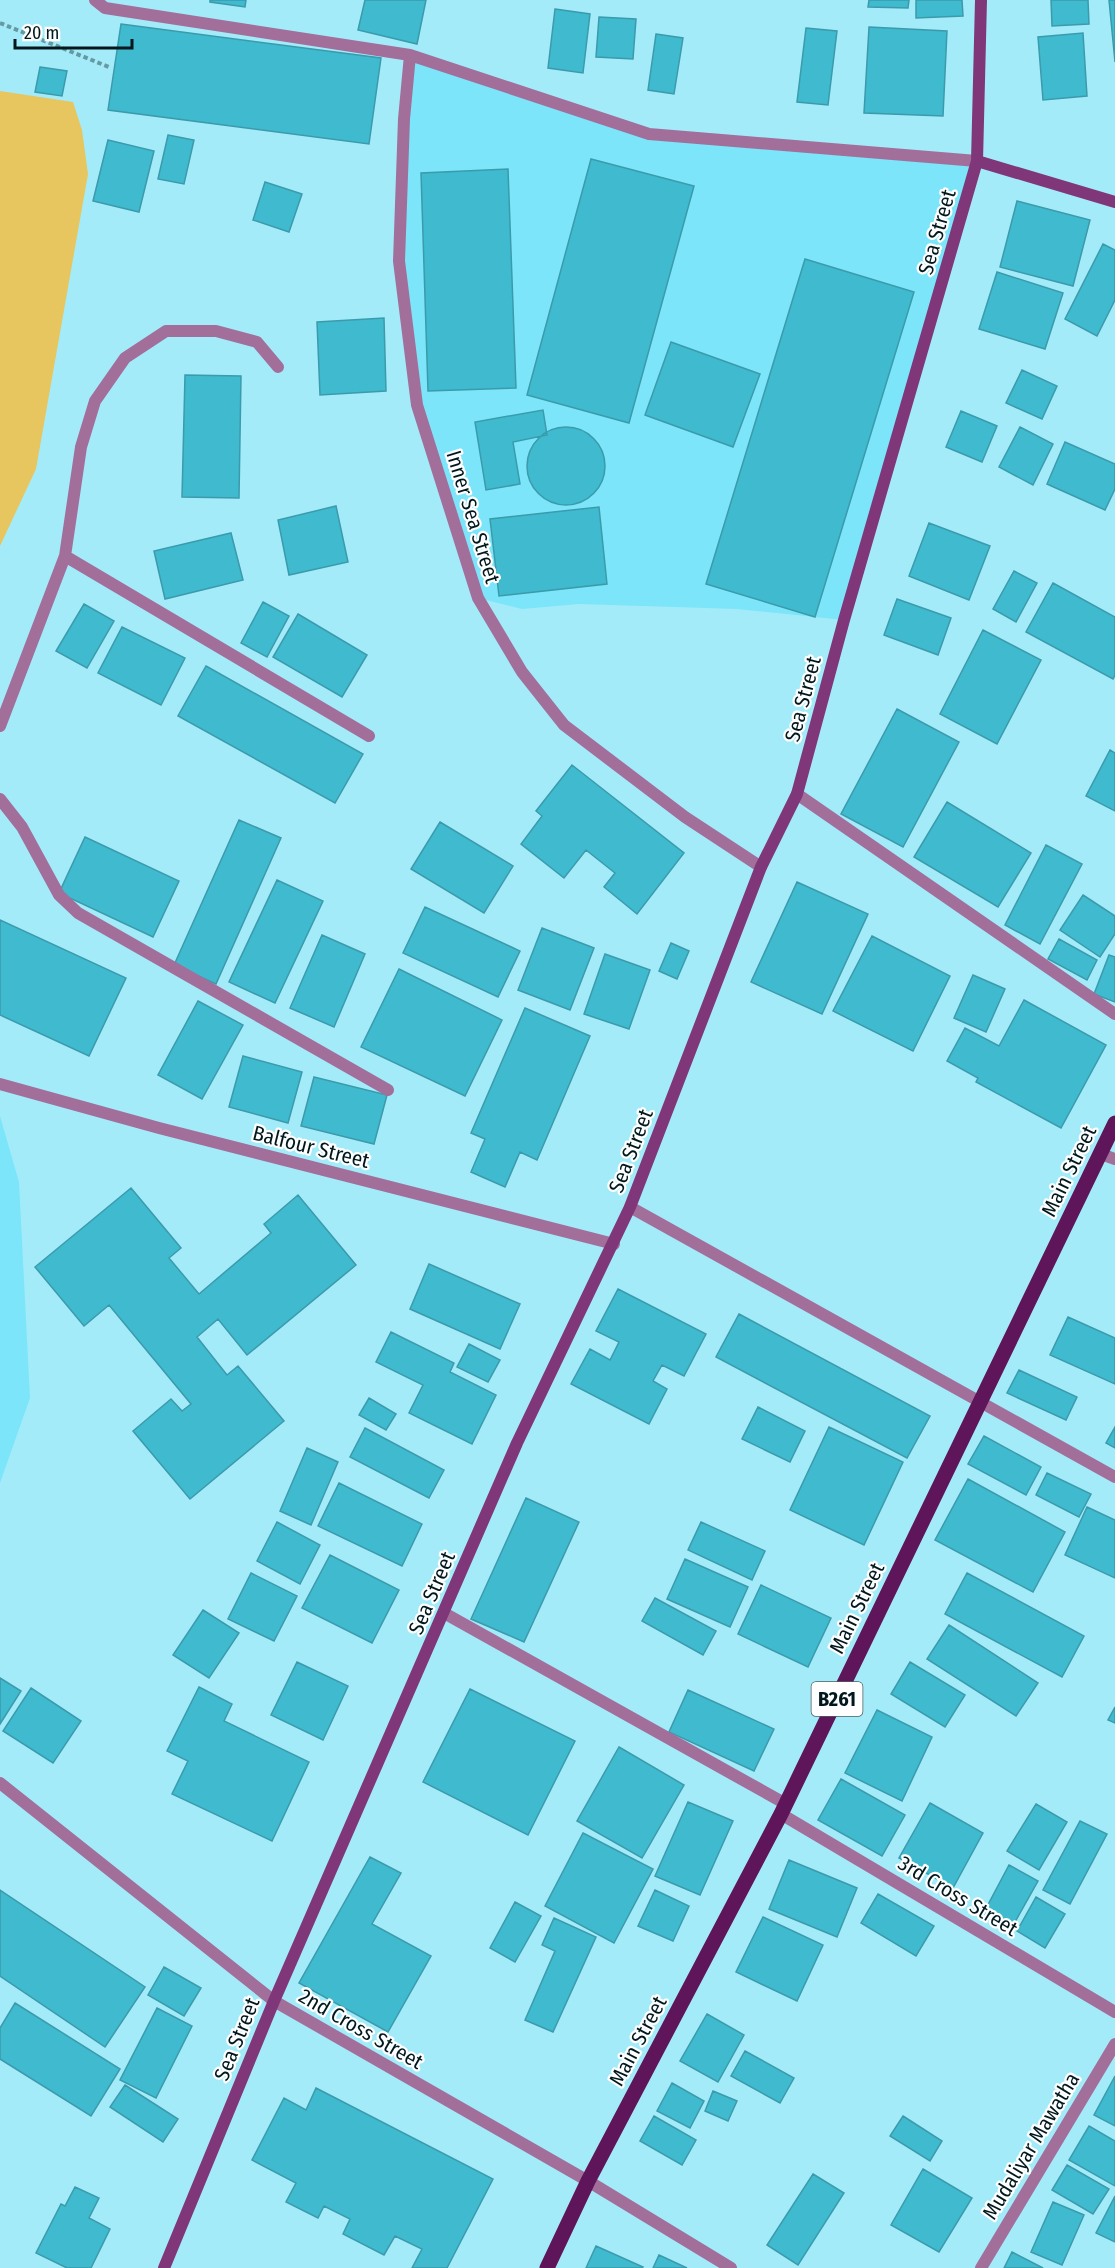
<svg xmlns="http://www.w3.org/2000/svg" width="1115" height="2268" font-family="'Fira Sans Condensed',sans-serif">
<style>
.built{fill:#7ce5f9}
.green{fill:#e7c55f}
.building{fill:#3fbace;stroke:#3b9bac;stroke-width:1.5}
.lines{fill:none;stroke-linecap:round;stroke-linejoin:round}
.path{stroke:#659aa4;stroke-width:4;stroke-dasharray:4.5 3;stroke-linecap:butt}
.lane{stroke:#a26f9b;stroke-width:12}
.street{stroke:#a26f9b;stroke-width:12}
.secondary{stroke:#80377a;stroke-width:12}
.primary{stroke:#5f155a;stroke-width:15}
.labels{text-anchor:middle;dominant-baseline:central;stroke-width:4.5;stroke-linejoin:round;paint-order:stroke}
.shield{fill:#fefefe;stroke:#4c5d60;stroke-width:1.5}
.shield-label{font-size:20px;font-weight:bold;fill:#00181d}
.street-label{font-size:21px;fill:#00181d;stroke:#fefefe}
</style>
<rect width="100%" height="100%" fill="#a4ebf9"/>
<path class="built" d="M410 55 649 134 977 161 844 620 737 609 579 604 522 609 478 598 417 405 399 261Z
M0 1116 19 1182 30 1398 0 1483Z"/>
<path class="green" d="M0 91 73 102 82 130 88 174 36 469 0 546Z"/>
<path class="building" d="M210 0H246L245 7 210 2Z
M365 0H426L417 44 358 30Z
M869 0H909L908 8 868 7Z
M916 0H962L963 16 916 18Z
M1051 0H1088L1089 24 1052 26Z
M1109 0H1115V62Z
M555 9 590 14 583 73 548 68Z
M599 17 636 19 633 59 596 57Z
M121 24 381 58 369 144 108 110Z
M869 27 947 31 943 116 864 113Z
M806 28 837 31 828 105 797 102Z
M1083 33 1087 96 1043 100 1038 37Z
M656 34 683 38 674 94 648 90Z
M40 67 67 71 62 96 35 92Z
M168 135 194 140 184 184 158 179Z
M108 140 154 151 139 212 93 201Z
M591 159 694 186 629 423 527 395Z
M508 169 516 388 428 391 421 173Z
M265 182 302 194 289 232 253 220Z
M1017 201 1090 220 1073 286 1000 267Z
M1103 244 1115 250V300L1097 336 1065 319Z
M805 259 914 292 815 617 706 584Z
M997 272 1063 293 1045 349 979 329Z
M384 318 386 391 320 395 317 322Z
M671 342 760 374 733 447 645 415Z
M1022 370 1057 386 1042 419 1006 403Z
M185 375 241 376 239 498 182 497Z
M543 410 547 435 513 442 520 484 486 490 475 422Z
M961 411 997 426 982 462 946 447Z
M1020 427 1053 444 1033 485 999 467Z
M527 466a39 39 0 1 1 78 0a39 39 0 1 1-78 0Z
M1065 442 1115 464V489L1105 510 1047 484Z
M336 506 348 562 289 575 278 520Z
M599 507 607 584 499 596 490 519Z
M929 523 990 546 969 600 909 576Z
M231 533 243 580 165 599 154 551Z
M1014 571 1037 583 1016 622 993 609Z
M1053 583 1115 617V675L1113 679 1026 632Z
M897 599 951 618 938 655 884 635Z
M263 602 289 616 267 657 241 643Z
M84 604 114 621 87 668 56 651Z
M298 614 367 655 342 697 273 657Z
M122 627 185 658 161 705 98 673Z
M983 630 1041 660 997 744 940 714Z
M206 666 363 754 335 803 178 716Z
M897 709 959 742 903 847 841 814Z
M1110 750 1115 753V811L1086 796Z
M572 765 684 853 637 914 604 887 615 873 586 850 564 878 521 844 542 816 536 811Z
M947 802 1031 853 998 907 914 857Z
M239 820 281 838 216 984 174 965Z
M440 822 513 866 484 913 411 869Z
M85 837 179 881 153 937 59 893Z
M1046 845 1082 864 1040 944 1005 925Z
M277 880 323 901 275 1003 229 982Z
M797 882 868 914 822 1014 751 982Z
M1083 895 1115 916V934L1100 957 1060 930Z
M425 907 520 951 498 997 403 953Z
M0 920 126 978 89 1056 0 1015Z
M542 928 594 948 570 1010 518 990Z
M322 935 365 954 334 1027 290 1008Z
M872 936 950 976 913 1051 833 1011Z
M1059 939 1097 960 1087 980 1048 959Z
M671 943 689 951 677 979 659 971Z
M605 954 650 970 629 1029 584 1014Z
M1109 955 1115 957V1002L1094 994Z
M399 969 502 1020 465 1096 361 1047Z
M973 975 1005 989 986 1032 954 1018Z
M1024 1000 1106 1045 1061 1128 976 1082 978 1078 947 1061 965 1028 999 1046Z
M198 1001 243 1025 202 1099 158 1075Z
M525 1008 590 1036 537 1160 520 1152 505 1187 471 1172 485 1139 471 1133Z
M243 1056 302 1072 288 1123 229 1107Z
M314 1077 387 1095 374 1144 301 1126Z
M131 1188 181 1248 169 1258 199 1294 271 1233 264 1224 298 1195 356 1265 247 1355 218 1319 197 1337 227 1375 238 1366 284 1421 190 1499 133 1431 171 1399 182 1411 191 1404 109 1305 84 1326 35 1267Z
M429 1264 520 1304 500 1349 410 1309Z
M618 1289 706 1334 684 1376 662 1365 653 1381 667 1389 649 1424 571 1384 590 1349 610 1360 619 1342 596 1331Z
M739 1314 930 1416 907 1458 716 1357Z
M1068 1317 1115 1338V1384L1050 1355Z
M391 1332 454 1363 450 1372 496 1395 472 1444 409 1413 423 1385 376 1362Z
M469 1344 500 1360 488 1382 457 1367Z
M1019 1370 1077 1397 1066 1420 1007 1393Z
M369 1398 396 1414 386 1430 359 1415Z
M758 1407 805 1431 790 1462 742 1439Z
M829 1427 903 1462 864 1545 790 1510Z
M1115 1427V1448L1106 1443Z
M365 1428 444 1470 429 1498 350 1457Z
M984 1436 1041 1467 1026 1495 968 1464Z
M307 1448 338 1462 311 1525 280 1511Z
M1047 1473 1091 1494 1079 1517 1036 1495Z
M968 1479 1065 1532 1033 1592 935 1540Z
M339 1483 422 1524 402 1566 318 1526Z
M526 1498 579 1522 524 1642 471 1619Z
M1087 1507 1115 1520V1578L1065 1555Z
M277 1522 320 1545 300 1584 257 1561Z
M701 1522 765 1551 752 1580 688 1550Z
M330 1555 399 1590 372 1643 302 1608Z
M685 1559 748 1587 730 1627 667 1599Z
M251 1573 297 1596 274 1641 228 1619Z
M967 1573 1084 1636 1062 1677 945 1614Z
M761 1585 831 1618 808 1667 738 1634Z
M655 1598 716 1631 703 1655 642 1621Z
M203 1610 239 1633 209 1678 173 1655Z
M949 1625 1038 1683 1016 1716 927 1659Z
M297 1662 348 1686 323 1740 271 1715Z
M910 1662 965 1695 945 1727 891 1694Z
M0 1678 21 1691 0 1724Z
M199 1687 232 1704 224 1721 309 1762 272 1841 172 1794 188 1761 167 1751Z
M31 1688 81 1721 53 1763 3 1731Z
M470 1689 575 1741 528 1835 423 1782Z
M688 1690 774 1729 754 1771 669 1732Z
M1115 1707V1723L1108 1720Z
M877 1710 932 1737 902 1801 845 1773Z
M619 1747 684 1785 642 1858 577 1821Z
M841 1779 905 1815 882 1856 818 1820Z
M688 1802 733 1821 700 1895 655 1876Z
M930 1803 983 1833 953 1888 899 1858Z
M1036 1804 1067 1822 1039 1870 1007 1851Z
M1080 1821 1107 1834 1070 1904 1043 1890Z
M583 1833 653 1869 614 1943 545 1906Z
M370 1857 401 1873 372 1924 431 1956 388 2032 299 1983Z
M789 1860 857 1888 837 1937 769 1909Z
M1009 1865 1038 1881 1010 1931 982 1916Z
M0 1890 145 1987 105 2047 0 1976Z
M655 1890 689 1906 673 1941 638 1926Z
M878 1894 934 1926 916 1956 861 1923Z
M1036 1897 1065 1914 1045 1948 1017 1931Z
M515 1902 541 1916 515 1962 490 1948Z
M763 1917 823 1945 797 2001 736 1972Z
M554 1918 596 1937 553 2032 525 2020 555 1951 542 1945Z
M164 1967 201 1988 184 2016 148 1995Z
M15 2003 120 2069 91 2116 0 2059V2028Z
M157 2008 192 2026 156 2098 120 2080Z
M707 2014 744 2035 718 2082 680 2061Z
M745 2051 794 2078 780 2103 731 2076Z
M1115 2076V2126L1094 2115Z
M672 2083 704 2101 690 2128 657 2111Z
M125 2085 178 2119 163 2142 110 2107Z
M316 2088 493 2179 447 2268H412L422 2249 395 2236 384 2255 343 2234 350 2219 324 2206 318 2218 286 2202 296 2183 252 2160 284 2098 306 2110Z
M713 2091 737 2101 728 2121 705 2111Z
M654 2116 696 2140 682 2165 640 2141Z
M903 2116 942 2141 930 2161 890 2136Z
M1089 2126 1115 2141V2186L1069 2160Z
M1067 2165 1109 2189 1093 2214 1052 2190Z
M923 2169 972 2198 939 2252 891 2225Z
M813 2174 844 2193 798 2265 767 2245Z
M75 2187 99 2198 89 2218 110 2229 91 2268H67L36 2253 61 2204 65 2206Z
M1115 2196V2242L1096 2233Z
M1053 2202 1084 2215 1062 2265 1031 2252Z
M596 2246 643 2267 642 2268H586Z
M1012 2252 1043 2268H1004Z
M659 2255 687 2268H653Z"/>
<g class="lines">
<path class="path" d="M0 23 109 67"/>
<path class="lane" d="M65 556 369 736
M0 726 65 556 81 447 95 401 125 358 166 331H216L257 342 278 367
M0 799 22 827 59 895 78 913 388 1090"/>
<path class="street" d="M95 0 105 8 410 55 649 134 977 161
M410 55 404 119 399 261 417 405 478 598 522 672 564 725 685 817 761 867
M797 794 1115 1014
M0 1084 159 1128 614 1244
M1101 1154 1115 1159
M630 1207 1115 1477
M444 1613 786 1804
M0 1783 274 2001 588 2181 731 2268
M781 1814 1115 2012
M981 2268 1115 2044"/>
<path class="secondary" d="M977 161 1115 202
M164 2268 274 2001 517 1443 630 1207 761 867 797 794 844 620 977 161 981 0"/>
<path class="primary" d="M547 2268 588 2181 781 1814 1115 1123"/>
</g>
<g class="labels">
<rect class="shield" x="811.5" y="1682" width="51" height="34" rx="4.5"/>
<g class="shield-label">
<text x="837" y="1699">B261</text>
</g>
<g class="street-label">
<text transform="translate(937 232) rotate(-74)">Sea Street</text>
<text transform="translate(473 517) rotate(73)">Inner Sea Street</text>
<text transform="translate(803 699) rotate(-75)">Sea Street</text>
<text transform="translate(311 1147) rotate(14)">Balfour Street</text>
<text transform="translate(631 1151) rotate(-69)">Sea Street</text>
<text transform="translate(1069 1171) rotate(-64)">Main Street</text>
<text transform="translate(432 1593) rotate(-67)">Sea Street</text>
<text transform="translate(857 1608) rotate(-64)">Main Street</text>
<text transform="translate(958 1896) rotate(31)">3rd Cross Street</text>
<text transform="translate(361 2029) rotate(30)">2nd Cross Street</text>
<text transform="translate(237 2039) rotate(-68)">Sea Street</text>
<text transform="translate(638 2041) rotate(-62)">Main Street</text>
<text transform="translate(1031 2146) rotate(-59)">Mudaliyar Mawatha</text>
</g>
</g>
<path d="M15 39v9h117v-9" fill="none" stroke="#00181d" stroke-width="3"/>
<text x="24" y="39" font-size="18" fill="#00181d" stroke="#fefefe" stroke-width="4.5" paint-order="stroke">20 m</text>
</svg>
